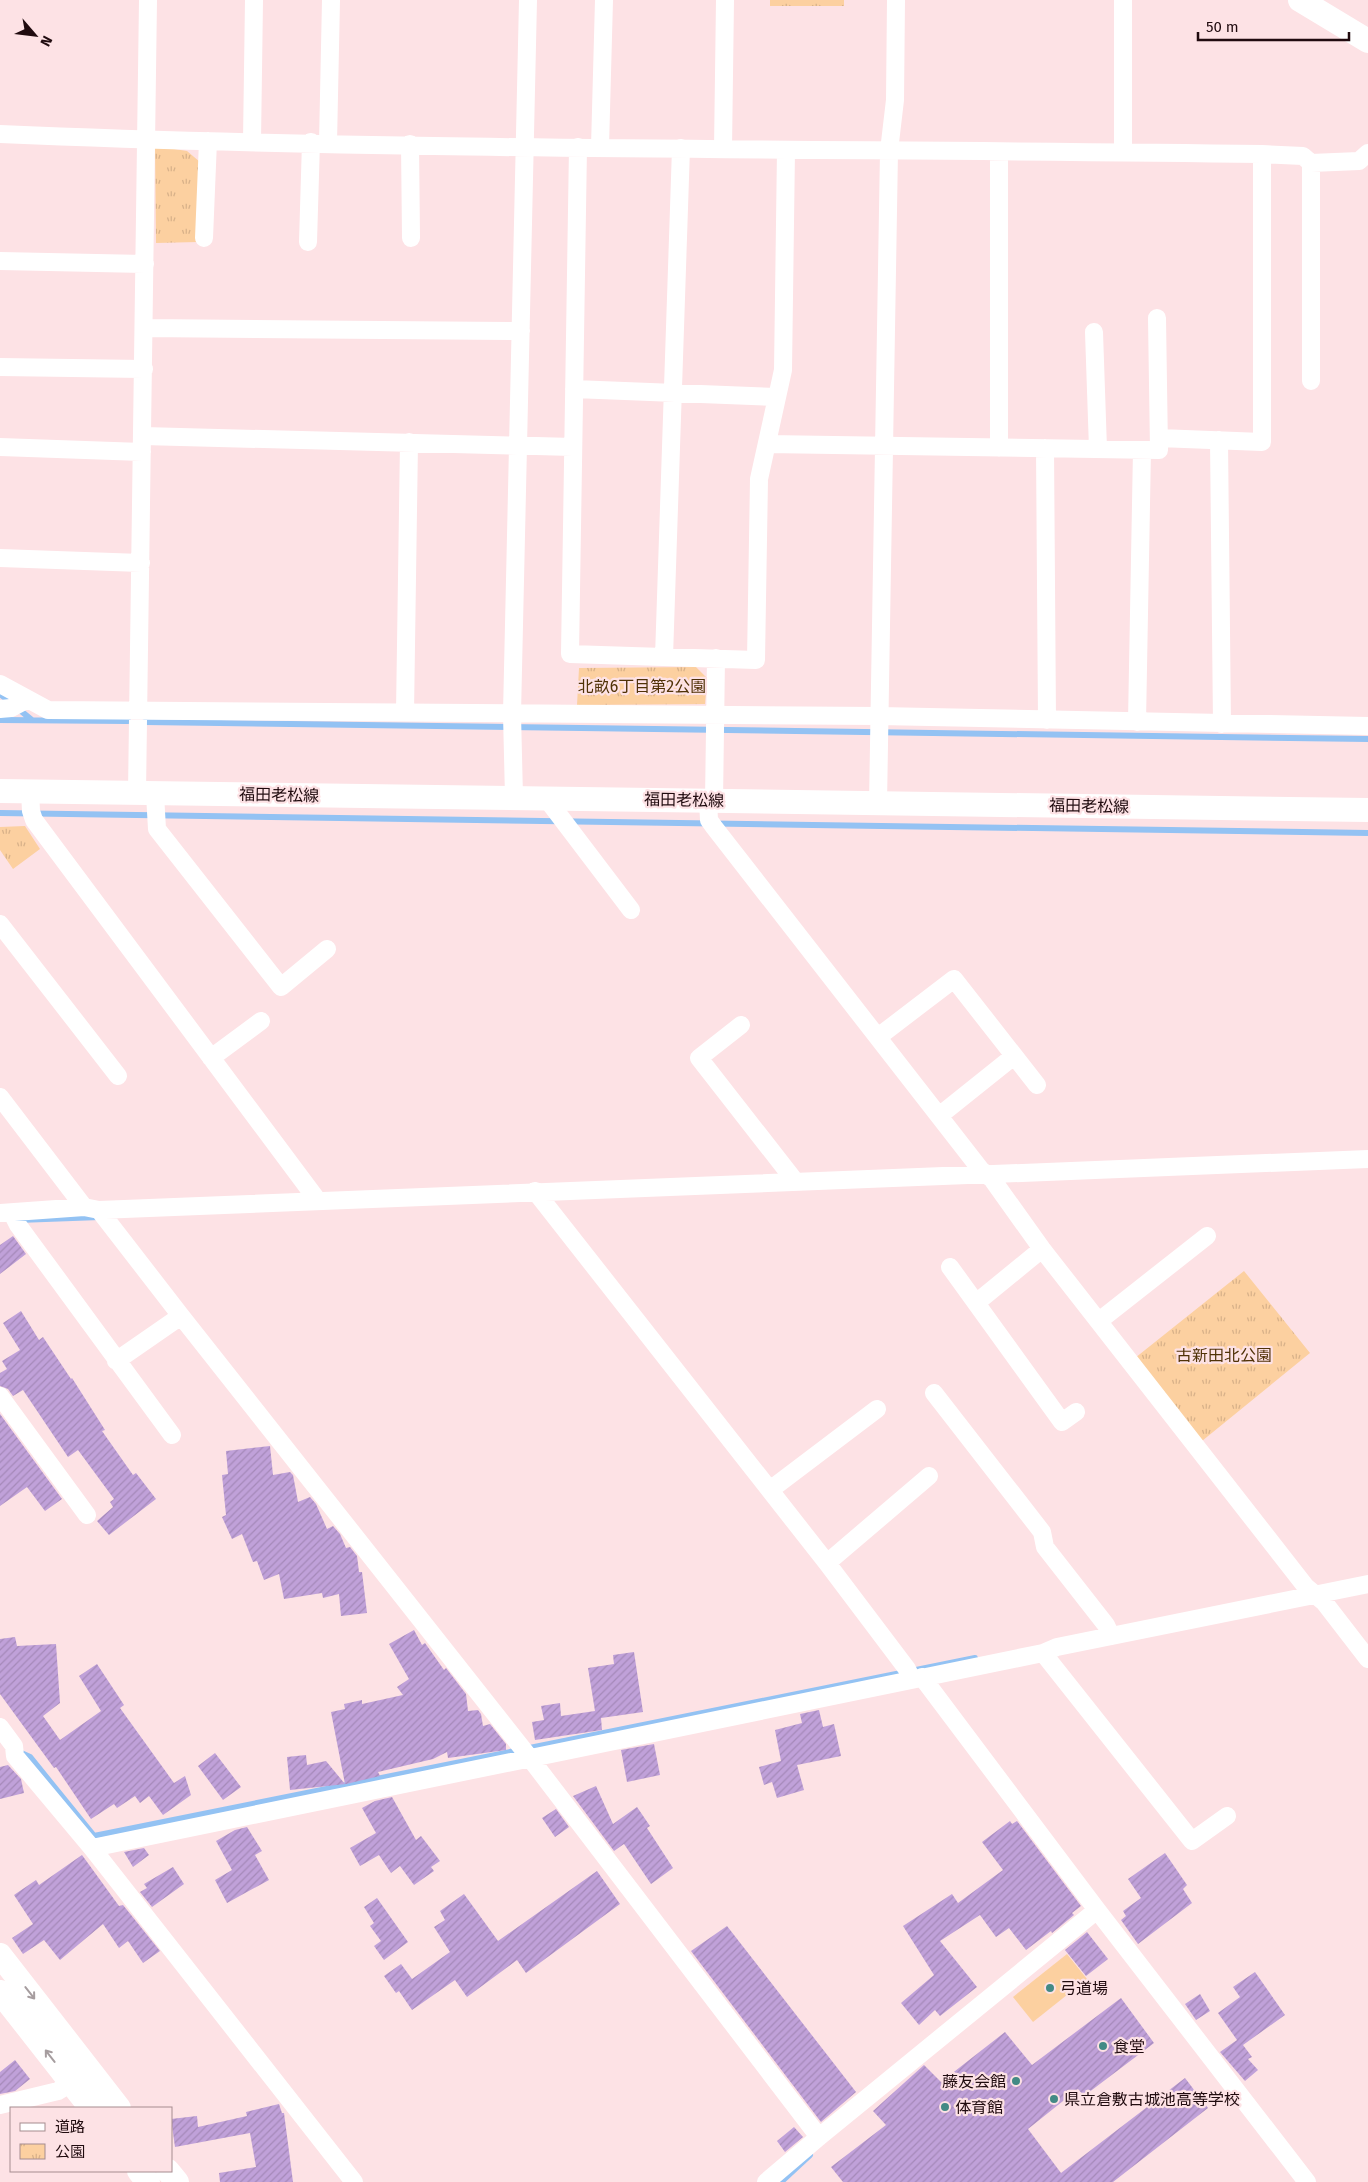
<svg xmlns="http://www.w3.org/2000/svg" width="1368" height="2182" font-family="'Fira Sans','Noto Sans JP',sans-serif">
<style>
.grass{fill:#fcd0a0}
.park{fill:url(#park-tufts)}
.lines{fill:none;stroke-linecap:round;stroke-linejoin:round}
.stream{stroke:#93c2f3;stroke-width:6}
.building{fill:url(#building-hatch)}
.street{stroke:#fff;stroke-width:18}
.secondary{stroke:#fff;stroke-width:24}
.oneway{stroke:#a69d9f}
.poi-dot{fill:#438a85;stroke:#fde2e5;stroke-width:2}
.labels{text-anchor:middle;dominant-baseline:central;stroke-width:4.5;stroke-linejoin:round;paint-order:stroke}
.park-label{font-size:16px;fill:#503207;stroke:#fde2e5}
.street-label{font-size:16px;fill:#200b0f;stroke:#fde2e5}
.poi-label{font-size:16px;fill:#200b0f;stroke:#fde2e5;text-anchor:start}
</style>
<defs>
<pattern id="park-tufts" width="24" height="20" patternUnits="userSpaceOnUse" patternTransform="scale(1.25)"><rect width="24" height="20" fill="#fcd0a0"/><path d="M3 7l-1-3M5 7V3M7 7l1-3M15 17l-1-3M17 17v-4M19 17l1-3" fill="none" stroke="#d8b189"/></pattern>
<pattern id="building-hatch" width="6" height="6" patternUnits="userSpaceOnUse" patternTransform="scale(1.25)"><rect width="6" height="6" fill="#c0a1d9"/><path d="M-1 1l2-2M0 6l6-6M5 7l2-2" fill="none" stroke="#a589b9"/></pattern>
</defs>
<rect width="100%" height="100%" fill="#fde2e5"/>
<path class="grass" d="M1067 1954 1087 1979 1033 2022 1013 1997Z"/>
<path class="park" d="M770 0H844V6H770Z
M155 146 187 151 200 162 198 242 156 243Z
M696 667 707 678 705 704 577 705 579 668Z
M25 826 40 849 13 869 0 850V827Z
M1244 1271 1310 1353 1202 1441 1135 1358Z"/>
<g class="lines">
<path class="stream" d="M0 694 32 720
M0 720 128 721
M145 722 1368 739
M0 813 1368 833
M18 1220 100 1217
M916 1670 975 1658
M19 1752 30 1757 94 1836 906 1672
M781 2182 810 2155"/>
</g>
<path class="building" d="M13 1236 26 1254 0 1274V1245Z
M21 1311 39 1340 43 1337 71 1379 72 1378 105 1430 102 1431 133 1475 136 1473 156 1499 109 1535 97 1521 113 1507 110 1502 114 1499 78 1450 68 1457 23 1390 13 1396 8 1389 0 1386V1373L7 1369 2 1361 20 1350 3 1323Z
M0 1414 62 1499 45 1511 27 1487 0 1506Z
M270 1446 273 1475 290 1472 293 1475 298 1502 310 1497 316 1504 327 1529 333 1526 340 1534 346 1548 350 1547 357 1556 359 1572H362L367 1613 341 1616 339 1594 323 1598 322 1593 284 1599 279 1574 264 1580 257 1561 253 1562 242 1534 232 1539 222 1517 226 1515 222 1475 228 1474 226 1451Z
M414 1630 422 1645 425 1643 444 1670 446 1668 466 1694 468 1711 478 1710 481 1714 483 1726 490 1724 506 1744V1750L448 1758 447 1752 433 1759 378 1772 380 1776 346 1784 290 1790 287 1757 306 1755 307 1765 326 1761 345 1784 331 1712 345 1709 344 1704 362 1700V1704L403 1695 397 1687 409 1679 389 1644Z
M15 1637 17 1646 56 1644 60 1703 43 1716 60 1740 101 1711 79 1676 97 1664 124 1705 120 1708 174 1783 185 1776 191 1795 163 1815 149 1796 140 1803 135 1796 117 1808 114 1804 91 1819 56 1767 54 1768 0 1694V1639Z
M634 1652 643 1712 601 1718 602 1730 535 1740 532 1722 544 1720 541 1706 560 1703 561 1716 595 1711 588 1668 614 1664 613 1655Z
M819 1710 823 1727 834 1724 841 1756 797 1765 804 1790 777 1798 772 1782 764 1785 759 1767 781 1761 775 1730 802 1723 800 1714Z
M654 1744 660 1775 627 1782 621 1750Z
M215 1753 241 1787 223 1800 198 1766Z
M8 1765 21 1779 24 1793 0 1799V1767Z
M596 1786 613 1824 637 1807 650 1826 647 1828 673 1868 651 1884 624 1844 614 1851 573 1796Z
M392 1797 416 1840 421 1836 440 1861 431 1867 434 1871 414 1885 400 1866 391 1873 379 1855 360 1866 350 1848 376 1833 362 1808 375 1801Z
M556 1809 569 1827 555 1837 542 1818Z
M1010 1821 1012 1824 1017 1821 1081 1906 1072 1913 1074 1915 1052 1933 1051 1931 1026 1950 1009 1928 996 1937 980 1915 940 1941 977 1987 940 2016 935 2010 919 2025 901 2003 934 1975 903 1926 952 1894 958 1903 1003 1870 982 1842Z
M247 1827 262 1851 255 1855 269 1880 227 1903 215 1880 232 1870 216 1841 235 1830Z
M144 1848 149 1855 133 1867 124 1852Z
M1165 1853 1187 1885 1183 1889 1192 1903 1138 1944 1121 1920 1126 1916 1123 1911 1141 1898 1128 1879Z
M82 1855 119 1906 123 1905 160 1951 143 1963 128 1941 119 1948 103 1924 60 1960 44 1940 23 1954 12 1938 33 1924 14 1895 36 1880 39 1885Z
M173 1867 184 1884 152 1907 140 1892 147 1888 144 1884Z
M597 1871 620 1904 526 1973 517 1960 467 1997 455 1980 412 2010 399 1991 396 1993 384 1976 401 1964 412 1979 450 1952 434 1927 445 1920 440 1911 464 1894 498 1941Z
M377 1898 408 1942 384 1960 374 1946 381 1941 370 1926 374 1923 364 1907Z
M727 1926 856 2092 821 2122 691 1951Z
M1087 1932 1108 1959 1086 1976 1065 1950Z
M1255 1972 1285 2015 1243 2045 1252 2057 1248 2059 1258 2070 1245 2081 1220 2052 1237 2040 1218 2013 1240 1997 1233 1987Z
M1200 1994 1210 2011 1196 2020 1185 2004Z
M1121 1998 1154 2043 1084 2096 1078 2089 1028 2129 1061 2173 1185 2078 1208 2108 1113 2182H843L831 2167 886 2125 873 2111 924 2065 941 2082 1005 2032 1032 2065Z
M15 2060 30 2079 15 2091 0 2094V2072Z
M279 2104 282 2113H284L293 2182H220L219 2173 256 2167 250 2133 175 2147 171 2119 197 2116 198 2127 247 2116 246 2112Z
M794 2127 803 2137 785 2152 777 2141Z"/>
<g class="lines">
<path class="street" d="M0 134C420 152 842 148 1262 154L1303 156 1311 163 1359 161 1368 153
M252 141 254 0
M328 143 331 0
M410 144 411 238
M578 147 570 654 756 660 759 479 783 370 786 150
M600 147 604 0
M723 149 725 0
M999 152V448
M1123 152V0
M1311 163V381
M204 238 208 141
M308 242 311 142
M0 261 145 264
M144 328 521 331
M1094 332 1098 449
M0 367 144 369
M574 389 777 397
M143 436 573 447
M1159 438 1262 442V154
M1219 440 1222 724
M767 444 1159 450 1157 318
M0 447 142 452
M1045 448 1047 720
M0 558 141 563
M664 657 681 148
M0 684 48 710 879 716 1368 726
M0 709 11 708 28 699
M405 713 409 442
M1137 722 1142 450
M30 791 31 811 34 820 318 1201
M137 793 148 0
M155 794 157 829 281 987 327 949
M514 797 512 714 528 0
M546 798 631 910
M708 801 709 820 714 827 981 1170 992 1179 1042 1249 1306 1587 1324 1602 1368 1659
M714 801 716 658
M878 804 889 151 895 100 896 0
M0 924 118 1076
M741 1025 699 1058 795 1181
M878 1037 954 979 1037 1085
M211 1058 261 1021
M0 1097 84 1207
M939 1116 1014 1056
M535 1191 827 1563 907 1669 912 1679
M99 1210 181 1316 526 1753 819 2137
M0 1213 84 1207 99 1210 1368 1159
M12 1213 18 1225 172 1435
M1042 1249 976 1303 1062 1422 1076 1412
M950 1267 976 1303
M1099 1321 1207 1236
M116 1361 181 1316
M934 1393 1042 1532 1045 1547 1106 1625 1111 1636
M0 1396 87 1515
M770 1490 877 1409
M827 1563 929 1476
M1043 1653 1192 1841 1227 1816
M922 1677 1097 1910 1307 2182
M0 1727 14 1746 15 1756 92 1848 354 2182
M92 1848 1043 1653 1057 1647 1368 1584
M0 2105 58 2091 71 2083
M766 2182 819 2137 1097 1910"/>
<path class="secondary" d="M1300 0 1368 41
M0 791 1368 810
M0 1955 119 2108
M0 1992 91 2108
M139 2171 148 2182
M168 2171 177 2182"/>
</g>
<defs><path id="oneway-shaft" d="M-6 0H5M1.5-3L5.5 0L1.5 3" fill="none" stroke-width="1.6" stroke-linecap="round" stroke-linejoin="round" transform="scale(1.25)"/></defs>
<g class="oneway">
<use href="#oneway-shaft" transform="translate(30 1993) rotate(52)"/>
<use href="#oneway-shaft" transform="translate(50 2056) rotate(-128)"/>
</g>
<g class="poi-dot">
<circle cx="1050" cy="1988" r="5"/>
<circle cx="1103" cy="2046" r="5"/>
<circle cx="1016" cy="2081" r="5"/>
<circle cx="1054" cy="2099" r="5"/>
<circle cx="945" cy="2107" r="5"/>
</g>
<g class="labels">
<g class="park-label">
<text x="642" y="686">北畝6丁目第2公園</text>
<text x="1224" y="1355">古新田北公園</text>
</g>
<g class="street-label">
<text transform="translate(279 795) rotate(1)">福田老松線</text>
<text transform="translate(684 800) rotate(1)">福田老松線</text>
<text transform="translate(1089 806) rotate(1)">福田老松線</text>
</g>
<g class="poi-label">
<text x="1060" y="1988">弓道場</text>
<text x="1113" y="2046">食堂</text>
<text x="1006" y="2081" text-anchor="end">藤友会館</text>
<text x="1064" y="2099">県立倉敷古城池高等学校</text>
<text x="955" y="2107">体育館</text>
</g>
</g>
<rect x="10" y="2107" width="162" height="65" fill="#fde2e5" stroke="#a58c8f"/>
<rect x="20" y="2123" width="25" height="8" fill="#ffffff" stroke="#a58c8f"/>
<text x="55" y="2132" font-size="15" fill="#200b0f">道路</text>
<rect x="20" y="2144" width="25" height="15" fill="url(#park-tufts)" stroke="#a58c8f"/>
<text x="55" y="2157" font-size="15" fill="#200b0f">公園</text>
<g transform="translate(35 35) rotate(118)" stroke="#fde2e5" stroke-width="4" paint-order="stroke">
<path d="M0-4L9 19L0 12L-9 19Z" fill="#200b0f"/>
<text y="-8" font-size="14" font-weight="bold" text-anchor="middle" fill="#200b0f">N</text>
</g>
<path d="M1198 32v8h151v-8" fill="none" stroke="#200b0f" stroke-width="2.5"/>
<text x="1206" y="32" font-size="15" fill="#200b0f" stroke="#fde2e5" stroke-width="4" paint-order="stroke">50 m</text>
</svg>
